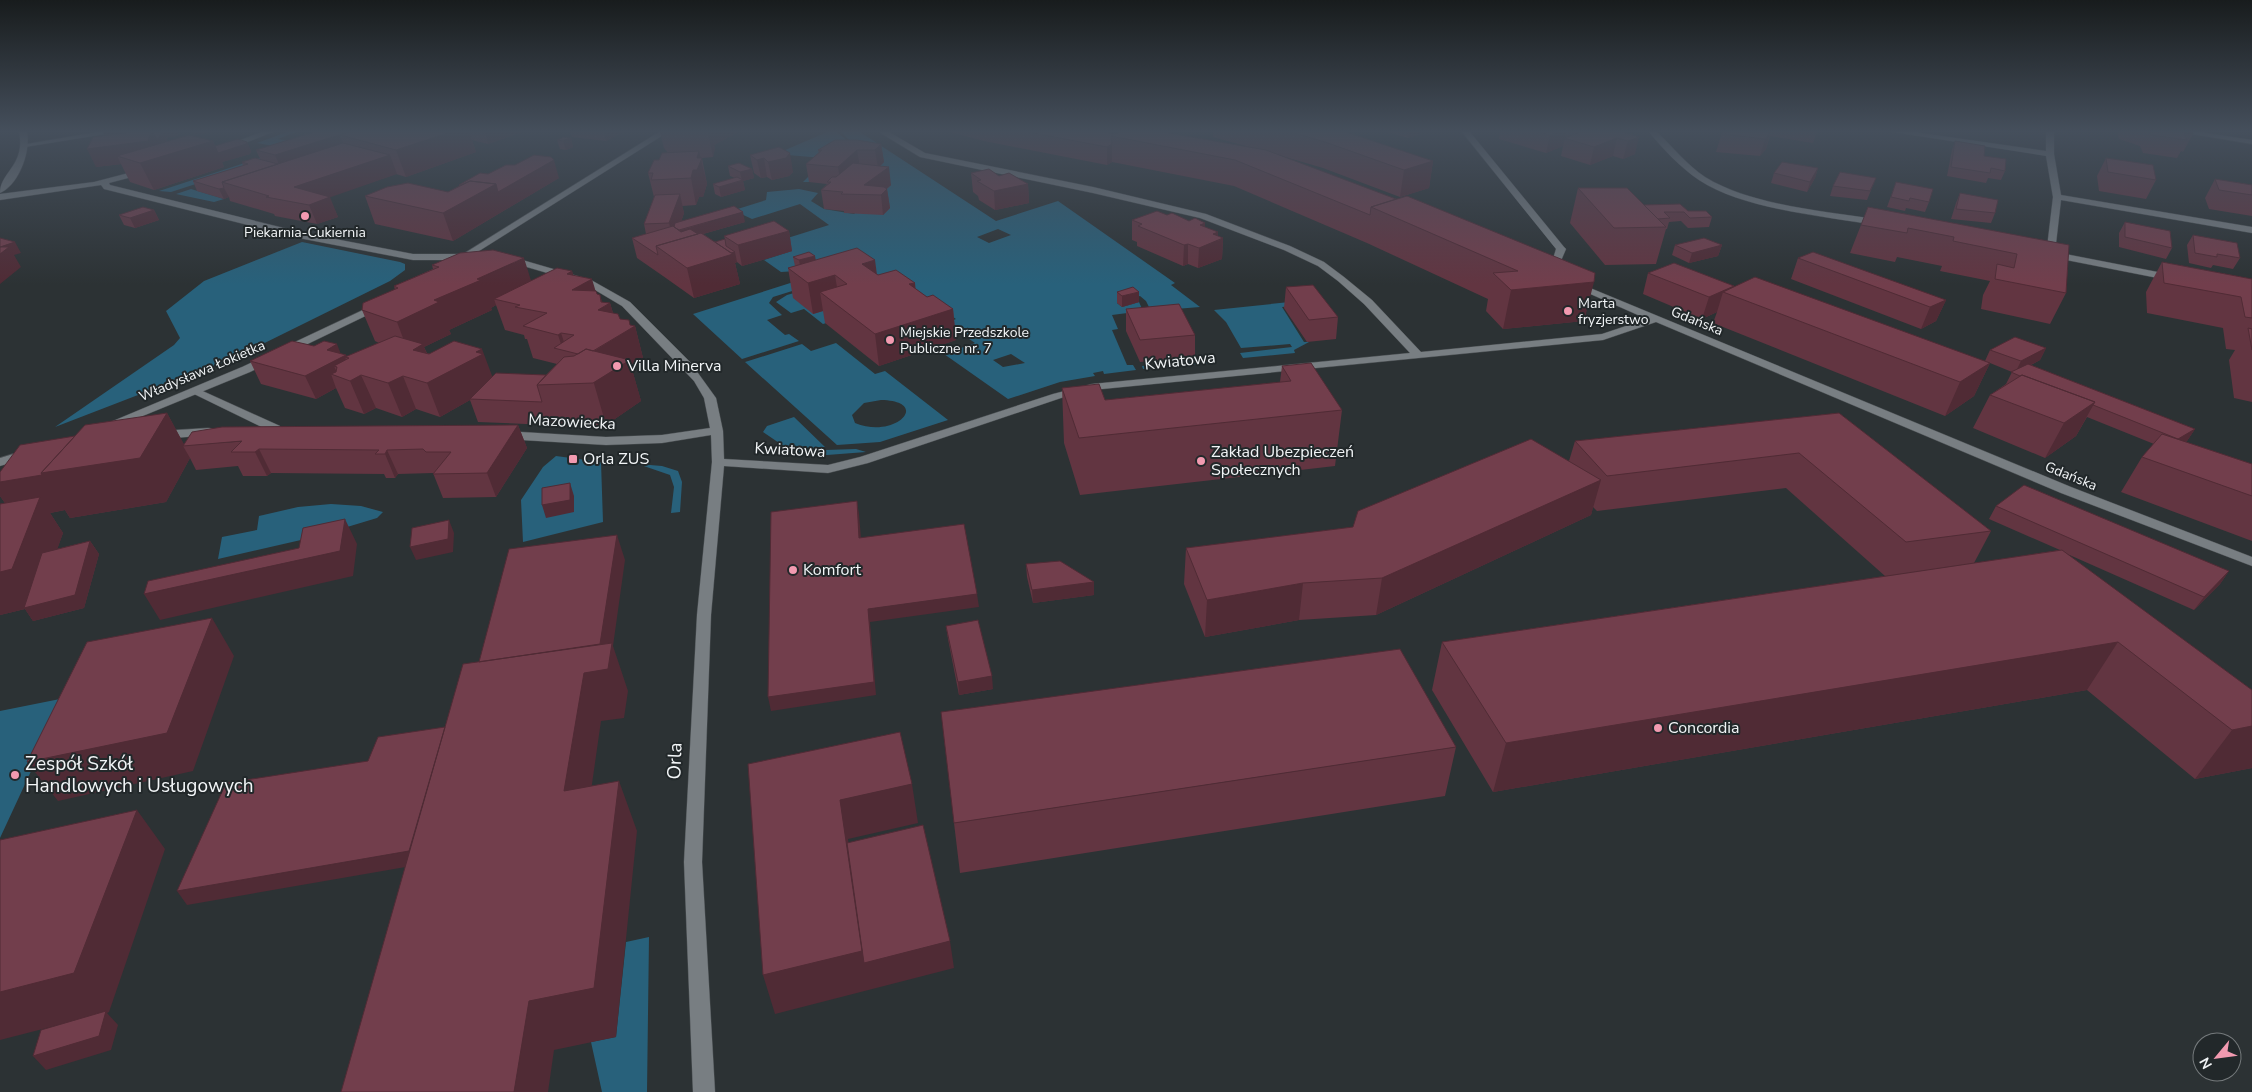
<svg xmlns="http://www.w3.org/2000/svg" width="2252" height="1092" font-family="'Nunito Sans',sans-serif">
<style>
.green{fill:#28617b;fill-rule:evenodd}
.lines{fill:none;stroke-linecap:round;stroke-linejoin:round}
.minor-casing{stroke:#494e51;stroke-width:1}
.tertiary-casing{stroke:#494e51;stroke-width:1}
.minor{fill:#787e82;fill-rule:evenodd}
.tertiary{fill:#787e82;fill-rule:evenodd}
.wall{fill:#623541;fill-rule:evenodd}
.shaded-wall{fill:#502b35}
.building{fill:#723e4c;stroke:#502b35}
.poi-dot{fill:#f29ab0;stroke:#22282a;stroke-width:2}
.labels{text-anchor:middle;dominant-baseline:central;stroke-width:4;stroke-linejoin:round;paint-order:stroke}
.far-poi-label{font-size:14px;fill:#f2f5f7;stroke:#22282a;text-anchor:start}
.far-street-label{font-size:14px;fill:#f2f5f7;stroke:#22282a}
.street-label{font-size:16px;fill:#f2f5f7;stroke:#22282a}
.poi-label{font-size:16px;fill:#f2f5f7;stroke:#22282a;text-anchor:start}
.near-street-label{font-size:19px;fill:#f2f5f7;stroke:#22282a}
.near-poi-label{font-size:19px;fill:#f2f5f7;stroke:#22282a;text-anchor:start}
</style>
<rect width="100%" height="100%" fill="#2c3234"/>
<path class="green" d="M287 132H296L278 139 308 144 264 162 171 192 159 191 272 154 279 147 257 143Z
M827 132H837L855 147 823 158 776 154Z
M841 132H860L996 221 1058 201 1175 283 1171 285 1200 307 1151 311 1146 301 1140 296 1117 303 1122 307 1139 302 1143 311 1112 315 1118 329 1112 330 1127 365H1133L1136 370 1104 374 1103 371 1093 373 1095 376 1060 382 1008 399 944 354 975 343 946 323 956 319 938 307 856 271 773 297 769 303 782 315 767 320 785 335 789 334 799 341 742 359 693 314 806 278 796 271 781 272 764 260 792 251 778 241 829 225 800 204 752 219 737 212H728L766 200 767 192 799 189 818 193 811 201 824 209 854 214 891 185 825 169 809 182H803L827 158 857 148ZM998 229 1011 235 989 243 977 237ZM1011 354 1025 363 1003 367 993 360Z
M191 189 224 199 214 202 176 194Z
M302 242 400 262 405 264V270L390 281 234 358 55 427 174 345 180 338 166 311 204 281Z
M857 275 840 306 852 315 823 324 804 309 791 313 776 302 787 295Z
M1309 300 1313 304 1282 307 1304 342H1309L1294 350 1295 353 1243 358 1240 353 1292 347 1290 344 1241 348 1226 322 1214 310Z
M836 343 875 374 885 371 948 420 880 442 837 445 745 362 802 344 811 351ZM881 400C932 401 896 440 855 423L852 415 864 403Z
M1208 360 1210 363 1143 369 1142 366Z
M794 417 825 447 788 449 763 432 767 426Z
M856 449 866 452 827 455 794 451Z
M556 456 601 462 603 522 523 542 521 500 543 467Z
M638 464 662 466 678 471 682 482 680 512 671 513 674 487 670 475Z
M331 504 361 506 383 512 377 518 314 537 218 559 222 537 257 530 259 516 298 507Z
M65 698 0 838V711Z
M649 937 647 1092H602L591 1042 616 1037 626 942Z"/>
<g class="lines">
<g class="minor-casing">
<path id="minor" d="M97 132H118L25 147 21 145Z
M261 132H273L230 149 223 147Z
M879 132H889L925 153 1093 187 1206 214 1290 246 1324 262 1344 277 1372 300 1421 352 1602 334 1647 319 1570 285 1578 283 2071 487 2252 557V566L2061 493 1656 322 1603 340 1092 390 1061 398 868 463 828 473 724 466 711 615 702 862 715 1092H693L684 862 697 615 712 462 711 435 662 443 606 445 505 439 499 435 505 431 606 437 662 435 710 428 704 398 694 381 622 306 585 284 506 261V257H512L591 280 630 302 690 362 716 398 723 431 724 459 828 465 860 457 1053 394 1092 384 1410 353 1364 304 1338 281 1318 266 1284 250 1200 218 1093 193 920 157Z
M1462 132H1470L1564 247 1566 249 1560 263 1541 268V264L1553 259 1556 249Z
M1649 132H1657C1673 147 1687 165 1705 177 1752 206 1826 211 1880 220L1884 223 1880 226C1827 216 1744 210 1699 180 1681 168 1663 149 1649 132Z
M1893 132H1914L2046 151V132H2054V154L2061 195 2252 227V233L2061 200 2055 252 2173 275 2178 278 2173 281 2046 256 2053 197 2046 156Z
M2180 132H2200L2252 140V144Z
M144 169H147V173L109 183 110 185 304 233 413 254H470L475 257 470 260H413L304 239 104 189 101 185 0 200V194L94 182Z
M196 388 280 426 282 429 276 433 272 432 192 393 190 391Z
M209 428 213 429 215 432 213 435 160 439 154 435 160 431Z"/>
</g>
<g class="tertiary-casing">
<path id="tertiary" d="M19 132H27C31 151 19 185 0 193 0 172 26 165 19 132Z
M659 132H668L460 263 452 261Z
M380 302 384 303V307L250 372 111 429H103L101 426 242 367Z
M26 450 32 454 30 457 0 466V458Z"/>
</g>
<use href="#minor" class="minor"/>
<use href="#tertiary" class="tertiary"/>
</g>
<path class="wall" d="M103 132H177L178 136 168 137 166 142 213 141 215 146 247 142 251 151 250 154 222 162 224 167 154 190 130 182 121 164 96 167 105 136Z
M314 132H522L488 144 472 140 476 152 406 177 396 174 329 197 338 217 317 224 275 216 274 214 230 201 229 197 224 199 197 191 193 181 243 166 242 162 260 159 256 150Z
M570 132H623L606 141 572 137Z
M660 132H738L714 145 715 148 713 157 702 158 707 184 703 197H699L696 205 682 206 684 213 681 222H745L703 234 715 242 725 239 724 236 789 231 792 251 742 266 737 262 735 263 740 284 694 298 663 276 637 258 632 238 646 234 644 224 654 197 648 173 659 160 668 153 664 148Z
M950 132H1103L1115 134 1119 132H1172L1169 133 1256 149 1213 137V132H1346L1433 161 1429 188 1400 197 1323 168 1275 154 1595 273 1584 321 1503 329 1486 311 1488 299 1367 243 1234 186 1112 162 1107 165 984 141Z
M1388 132H1420V134L1408 138Z
M1500 132H1623L1635 154 1623 159 1613 156 1590 165 1561 156 1563 146 1546 153 1499 139Z
M1722 132H1817L1813 143 1770 136 1766 149 1760 156 1716 152Z
M2117 132H2192L2193 134 2183 152 2181 151 2177 158 2143 153 2140 146 2119 139Z
M571 138 573 147 566 150 560 149 557 140Z
M1955 141 1984 156 2005 171 2001 180 1988 178 1986 183 1947 176 1952 150Z
M881 144 884 162 880 166 891 185 887 189 890 208 883 215 844 213V211L824 209 821 190 827 184 809 182 806 164 819 153 818 150Z
M779 147 793 172 789 176 772 180 767 177 761 178 754 173 750 155Z
M2106 158 2156 180 2146 199 2099 191 2097 176Z
M728 166 752 169 754 178 743 181 745 190 721 197 715 194 713 184 735 178 730 176Z
M1818 168 1815 178 1807 192 1771 183 1774 173Z
M971 173 1028 184 1029 203 995 210 979 200 978 196 973 192Z
M559 178 453 241 375 224 365 196 448 192 459 186V185Z
M1876 178 1867 200 1830 196 1833 186Z
M2215 179 2252 185V216L2209 209 2205 198Z
M1896 182 1929 202 1925 212 1906 208 1905 211 1887 207Z
M1578 188 1644 205 1688 211 1712 217 1709 227 1688 228 1681 221 1669 222 1667 229H1666L1656 264 1605 265 1570 223Z
M1960 193 1995 213 1991 223 1951 219 1956 203Z
M1868 207 2069 245 2066 293 2050 324 1981 309 1983 295 1990 281 1940 271 1942 266 1897 257 1895 262 1850 253Z
M154 210 159 220 135 228 124 225 119 215Z
M1167 215 1189 221 1205 223V227L1218 236 1223 238 1222 259 1198 268 1188 264 1183 266 1137 246V242L1132 240V220Z
M2125 222 2172 248 2166 259 2119 247V233Z
M2193 235 2240 258 2233 269 2213 265 2211 268 2189 263 2187 245Z
M1675 245H1722L1718 256 1689 263 1672 255Z
M793 257 816 260 876 274 916 289 927 297 953 309 956 340 879 366 825 323 823 311 813 314 793 298 788 268 795 266Z
M1798 258 1946 300 1936 321 1921 329 1791 279Z
M2162 262 2252 279V402L2234 398 2229 360 2235 350 2226 349 2223 328 2147 313 2146 292Z
M432 265 531 281 572 271 573 275 595 291 602 302 610 303 613 313 620 319 630 325 635 326 643 358 631 366 641 401 606 425 550 427V425L478 422 470 400 440 417 416 409 402 417 376 408 364 414 345 408 336 388 316 399 261 384 250 361 341 354 346 355 347 357 379 343 375 341 362 310 395 290 394 286 433 269ZM496 305 505 330 524 335 525 339H527L533 358 557 364 546 375 492 376 427 353 424 347 451 334 449 330 492 310 491 308Z
M1648 273 1734 287 1985 361 1990 350 2046 348 2040 360 2031 365 2195 429 2187 441 2186 442 2252 464V541L2121 492 2142 457 2154 444 2087 417 2076 436 2045 458 1973 428 1990 395 2006 384 2012 372 1990 363 1974 396 1945 416 1713 323 1717 312 1702 319 1643 294Z
M1286 287 1338 317 1336 339 1307 342 1284 308Z
M1117 292 1139 302 1122 307 1117 303Z
M1126 309 1195 335V357L1140 362 1126 331Z
M1282 366 1342 410 1335 466 1080 495 1064 443 1062 388 1105 400 1280 382Z
M167 413 184 445 518 425 527 448 496 497 443 498 433 473 398 474 395 478H386L384 474 271 473 267 476H243L238 466 196 470 190 458 166 502 70 518 65 510 50 513 63 533 57 549 90 541 99 554 84 608 33 621 25 609 0 615V504L5 503 0 496 75 436Z
M1839 413 1991 531 1974 563 2060 550 1989 519 1996 506 2229 571 2220 584 2194 610 2065 553 2252 690V768L2195 779 2087 690 1493 792 1432 690 1442 642 1885 576 1786 488 1597 511 1593 507 1591 515 1376 615 1299 620 1205 637 1184 584 1186 548 1353 527 1569 461 1575 441Z
M1026 564 1094 582V595L1033 603 1027 577Z
M946 626 993 689 959 695 948 639Z
M1456 747 1445 796 960 873 954 823Z"/>
<path class="shaded-wall" d="M103 132H177L178 136 168 137 162 147 213 141 218 153 247 142 251 151 250 154 222 162 224 167 154 190 140 163 117 156 121 164 96 167 87 149 109 145Z
M192 132H211L194 135Z
M451 132H469L476 152 406 177 396 150Z
M485 132H522L488 144Z
M604 132H623L606 141Z
M708 132H738L714 145 715 148 713 157Z
M1409 132H1420V134L1408 138Z
M1558 132H1566L1563 146 1546 153 1550 135Z
M1770 132 1766 149 1760 156 1765 139Z
M340 135 347 153 281 169 275 155Z
M1639 137 1635 154 1623 159 1628 141Z
M571 138 573 147 566 150 563 141Z
M1617 138 1613 156 1590 165 1594 147Z
M881 144 884 162 878 168 875 150Z
M1112 144V162L1107 165V147Z
M857 150 860 168 841 185 838 167Z
M699 151 707 184 703 197H699L696 205 691 178Z
M790 153 793 172 789 176 772 180 768 162Z
M390 155 397 174 308 205 294 187Z
M764 158 767 177 761 178 757 160Z
M554 160 559 178 453 241 443 213 496 184Z
M1433 161 1429 188 1400 197 1404 170Z
M889 167 891 185 878 195 864 185Z
M1818 168 1815 178 1807 192 1810 182Z
M752 169 754 178 743 181 745 190 721 197 719 187 742 181 740 172Z
M1028 184 1029 203 995 210 994 191Z
M224 188 229 197 224 199 219 189Z
M887 189 890 208 883 215 881 195Z
M680 194 684 213 678 231 743 212 745 222 699 235 735 252 737 262 735 263 740 284 694 298 687 268 674 243 669 223Z
M330 197 338 217 317 224 309 205Z
M154 210 159 220 135 228 130 218Z
M1205 223V242L1200 225Z
M789 231 792 251 742 266 738 245Z
M1218 232V241L1223 238 1222 259 1198 268 1199 248 1213 234Z
M15 242 21 253 14 255 21 267 0 284V247Z
M1188 244V264L1183 266 1184 245Z
M1722 245 1718 256 1689 263 1692 253Z
M815 256 817 266 801 271 799 260Z
M524 258 533 287 494 299 496 305 491 308 492 310 449 330 451 334 424 347 436 376 409 354 397 322 434 300 477 279Z
M875 260 879 290 862 264Z
M572 271 577 287 592 279 601 309V302L600 295 604 307 610 303 619 334 581 321 567 274Z
M835 275 840 306 820 292 823 311 813 314 808 283Z
M1594 282 1584 321 1503 329 1511 290Z
M915 283 918 313 909 284Z
M1734 286 1731 295 1723 292 1717 312 1702 319 1709 297Z
M1139 292V302L1122 307V296Z
M1946 300 1936 321 1921 329 1930 307Z
M953 309 956 340 879 366 875 334Z
M635 326 643 358 631 366 641 401 606 425 586 356Z
M561 333 567 351 563 350 558 335Z
M337 344 342 357 346 355 347 358 345 357 354 378 334 366 339 377 331 374 336 388 316 399 305 376 327 350Z
M2046 348 2040 360 2015 373 2021 361Z
M482 349 494 381 470 399V400L440 417 427 383Z
M1990 363 1974 396 1945 416 1960 382Z
M361 375 376 408 364 414 350 381Z
M403 376 416 409 402 417 388 383Z
M2095 402 2076 436 2045 458 2064 423Z
M167 413 185 446H183L190 458 166 502 70 518 65 510 50 513 63 533 38 604 90 541 99 554 84 608 33 621 25 609 0 615V572L16 519 0 496V482L41 473Z
M518 425 527 448 496 497 487 473Z
M2195 429 2187 441 2171 451 2178 439Z
M259 449 271 473 267 476 255 452Z
M387 450 398 474 395 478 385 454Z
M1601 480 1591 515 1376 615 1382 578Z
M570 483 574 496V512L546 518 542 505Z
M857 501 859 514 862 551 859 538Z
M345 519 357 544 353 576 160 620 144 594 340 551Z
M449 520 454 533 453 552 416 560 410 547Z
M617 535 625 560 613 646 628 691 624 718 601 721 584 840 564 791 484 712Z
M2229 571 2220 584 2194 610 2204 597Z
M1094 582V595L1033 603 1032 590Z
M1303 583 1299 620 1205 637 1207 600Z
M977 594 979 607 870 622 876 695 771 711 768 697 868 609Z
M212 618 234 656 193 771 58 801 27 762Z
M2118 642 2087 690 1493 792 1506 743Z
M992 676 993 689 959 695 958 682Z
M2252 726V768L2195 779 2232 730Z
M619 781 637 831 616 1037 554 1050 548 1092H514L529 1001Z
M912 784 918 823 848 839 866 962 950 941 954 968 775 1014 763 975 840 800Z
M137 810 165 849 109 1012 107 1013 118 1025 111 1050 46 1070 33 1056 105 1013 0 1040V992Z
M439 846 446 860 187 905 177 891Z"/>
<path class="building" d="M133 132H151L148 141 87 149 93 137Z
M153 132H162L158 138H156Z
M314 132H348L275 155 256 150Z
M349 132H451L396 150 340 135Z
M1028 132H1103L1115 134 1111 136 1112 144 1107 147Z
M1119 132H1163L1266 150 1396 199 1371 207 1370 215 1235 160 1111 136Z
M1291 132H1346L1433 161 1404 170 1325 142Z
M1539 132H1558L1550 135Z
M1580 132H1623L1639 137 1628 141 1617 138 1594 147 1564 138Z
M1722 132H1770L1765 139 1722 134Z
M2150 132H2192L2193 134 2184 133 2187 140 2151 135Z
M189 135 213 141 140 163 117 156Z
M564 137 571 138 563 141 557 140Z
M238 139 247 142 246 144 218 153 215 146Z
M835 140H857L881 144 875 150H857L838 167 806 164 822 150H818Z
M1955 141 1985 146 1984 156 2006 159 2005 171 1991 168 1990 173 1951 167Z
M343 143 390 155 294 187 330 197 309 205 266 197 269 196 222 182Z
M779 147 790 153 786 158 768 162 764 158 757 160 750 155Z
M699 151 697 158H702L697 170H693L691 178 651 180 653 173H648L654 160H659L662 153Z
M534 155 551 157 554 160 498 192 496 184 470 181 461 185H459L480 173 488 174 506 165H515Z
M255 158 278 164 222 182 224 188 219 189 193 181 248 164 242 162Z
M2106 158 2153 165 2156 180 2108 172Z
M1782 162 1818 168 1810 182 1774 173Z
M739 163 752 169 740 172 728 166Z
M853 163 889 167 864 185 884 187 887 189 881 195 841 194 843 192 821 190 831 182H827L832 177H836Z
M989 169 999 176 1009 173 1028 184 994 191 977 181 981 180 971 173Z
M1840 172 1876 178 1870 191 1833 186Z
M737 177 743 180 719 187 713 184Z
M2215 179 2252 185V195L2219 190Z
M470 181 496 184 443 213 365 196 387 187 408 183 448 192Z
M1896 182 1933 189 1929 202 1910 198 1909 201 1891 197Z
M1578 188H1627L1666 227 1614 228Z
M1960 193 1998 200 1995 213 1956 209Z
M680 194 669 223 644 224 655 195Z
M1407 196 1595 273 1594 282 1511 290 1493 273 1518 271 1371 207Z
M1680 204 1688 211H1706L1712 217 1690 218 1684 212H1664L1670 218 1658 219 1644 205Z
M734 206 743 212 679 230 674 227 675 223Z
M143 207 154 210 130 218 119 215Z
M1868 207 2069 245 2066 293 1995 279 1997 264 2014 268 2017 254 1953 241 1954 237 1908 228 1907 233 1861 225Z
M1157 211 1167 215 1172 213 1189 221 1195 218 1205 223 1200 225 1218 232 1213 234 1223 238 1199 248 1188 244 1184 245 1138 226 1142 224 1132 220Z
M774 221 789 231 738 245 724 236Z
M2125 222 2170 231 2172 248 2125 237Z
M673 226 681 232 690 229 698 234 656 246 658 255 632 238Z
M701 233 733 254 687 268 656 246Z
M2193 235 2237 243 2240 258 2217 254V257L2195 253Z
M0 238 15 242 0 247Z
M1704 238 1722 245 1692 253 1675 245Z
M725 239 726 246 735 252 731 253 715 242Z
M0 247H9L0 254Z
M857 248 875 260 862 264 878 275 896 270 915 283 909 284 927 297 933 295 953 309 875 334 820 292 847 284 835 275 808 283 788 268Z
M493 250 524 258 477 279 481 280 434 300 439 302 397 322 362 310 363 303 398 288 394 286 439 267 432 265 460 253Z
M809 252 815 256 799 260 793 257Z
M1813 252 1946 300 1930 307 1798 258Z
M2162 262 2252 279V318L2245 317 2241 297 2164 283Z
M1674 263 1734 286 1709 297 1648 273Z
M557 268 572 271 567 274 592 279 572 290 596 291 597 294 600 295 601 302 610 303 598 310 618 314 620 319 629 320 630 325 635 326 593 351 586 349 578 354 554 348 574 335 561 333 558 335 523 326 547 313 515 307 520 305 494 299Z
M1755 277 1990 363 1960 382 1723 292Z
M1313 285 1338 317 1309 320 1286 287Z
M1133 287 1139 292 1122 296 1117 292Z
M1179 304 1195 335 1140 340 1126 309Z
M2248 328 2252 329V350Z
M395 336 423 344 413 350 429 354 454 341 482 349 476 352 483 354 427 383 403 376 388 383 361 375 350 381 331 374 336 372 337 367 334 366 349 358 345 357Z
M2015 337 2046 348 2021 361 1990 350Z
M292 341 314 346 324 341 337 344 327 350 346 355 305 376 250 361Z
M586 349 630 360 593 383 537 385 564 357 574 356Z
M1311 363 1342 410 1079 438 1062 388 1099 384 1105 400 1291 381 1282 366Z
M2028 364 2195 429 2178 439 2093 405 2095 402 2022 375 2020 376 2011 372Z
M496 373 546 375 537 385 542 402 470 399Z
M2022 375 2095 402 2064 423 1990 395Z
M167 413 140 458 41 473 85 425Z
M1839 413 1991 531 1906 542 1799 453 1607 476 1575 441Z
M518 425 487 473 433 474 451 452H426L423 449 387 450 385 454H375L379 450 259 449 255 452H231L242 441 183 446 192 432 222 427Z
M2162 434 2252 464V496L2142 457Z
M75 436 41 473 42 475 0 482V472L20 445Z
M1531 439 1601 480 1382 578 1303 583 1207 600 1186 548 1353 527 1358 511Z
M570 483V500L542 505V488Z
M2024 485 2229 571 2204 597 1996 506Z
M40 497 12 569 0 572V504Z
M857 501 859 538 964 524 977 594 868 609 874 682 768 697 771 512Z
M345 519 340 551 144 594 148 581 299 548 303 528Z
M449 520 448 539 410 547 412 528Z
M617 535 600 644 479 662 509 549Z
M90 541 75 595 24 608 42 553Z
M2062 550 2252 690V726L2232 730 2118 642 1506 743 1442 642Z
M1060 561 1094 582 1032 590 1026 564Z
M212 618 167 733 27 762 87 642Z
M978 620 992 676 958 682 946 626Z
M612 643 608 669 584 673 564 791 619 781 594 988 529 1001 514 1092H341L463 664Z
M1400 649 1456 747 954 823 941 712Z
M445 727 409 851 177 891 226 783 368 761 378 737Z
M900 732 912 784 840 800 862 951 763 975 748 764Z
M137 810 74 973 0 992V840Z
M923 825 950 941 864 963 847 843Z
M106 1011 99 1036 33 1056 41 1030Z"/>
<linearGradient id="sky" x2="0" y2="1"><stop stop-color="#181c1d"/><stop offset="0.46" stop-color="#454f5c"/><stop offset="1" stop-color="#454f5c" stop-opacity="0"/></linearGradient>
<rect width="2252" height="285" fill="url(#sky)"/>
<g class="poi-dot">
<circle cx="305" cy="216" r="5"/>
<circle cx="1568" cy="311" r="5"/>
<circle cx="890" cy="340" r="5"/>
<circle cx="617" cy="366" r="5"/>
<rect x="568" y="454" width="10" height="10" rx="2.5"/>
<circle cx="1201" cy="461" r="5"/>
<circle cx="793" cy="570" r="5"/>
<circle cx="1658" cy="728" r="5"/>
<circle cx="15" cy="775" r="5"/>
</g>
<g class="labels">
<g class="far-poi-label">
<text x="305" y="232" text-anchor="middle">Piekarnia-Cukiernia</text>
<text x="1578" y="303">Marta<tspan x="1578" dy="16">fryzjerstwo</tspan></text>
<text x="900" y="332">Miejskie Przedszkole<tspan x="900" dy="16">Publiczne nr. 7</tspan></text>
</g>
<g class="far-street-label">
<text transform="translate(1697 321) rotate(22)">Gdańska</text>
<text transform="translate(202 371) rotate(-23)">Władysława Łokietka</text>
<text transform="translate(2071 476) rotate(22)">Gdańska</text>
</g>
<g class="street-label">
<text transform="translate(1180 361) rotate(-6)">Kwiatowa</text>
<text transform="translate(572 422) rotate(3)">Mazowiecka</text>
<text transform="translate(790 450) rotate(3)">Kwiatowa</text>
</g>
<g class="poi-label">
<text x="627" y="366">Villa Minerva</text>
<text x="1211" y="452">Zakład Ubezpieczeń<tspan x="1211" dy="18">Społecznych</tspan></text>
<text x="583" y="459">Orla ZUS</text>
<text x="803" y="570">Komfort</text>
<text x="1668" y="728">Concordia</text>
</g>
<g class="near-street-label">
<text transform="translate(675 761) rotate(-88)">Orla</text>
</g>
<g class="near-poi-label">
<text x="25" y="764">Zespół Szkół<tspan x="25" dy="22">Handlowych i Usługowych</tspan></text>
</g>
</g>
<g transform="translate(2217 1057) rotate(241)"><circle r="24" fill="#22282a" stroke="#757a7c"/>
<path d="M0-4L9 19L0 12L-9 19Z" fill="#f29ab0"/>
<text y="-8" font-size="14" font-weight="bold" text-anchor="middle" fill="#f2f5f7">N</text>
</g>
</svg>
